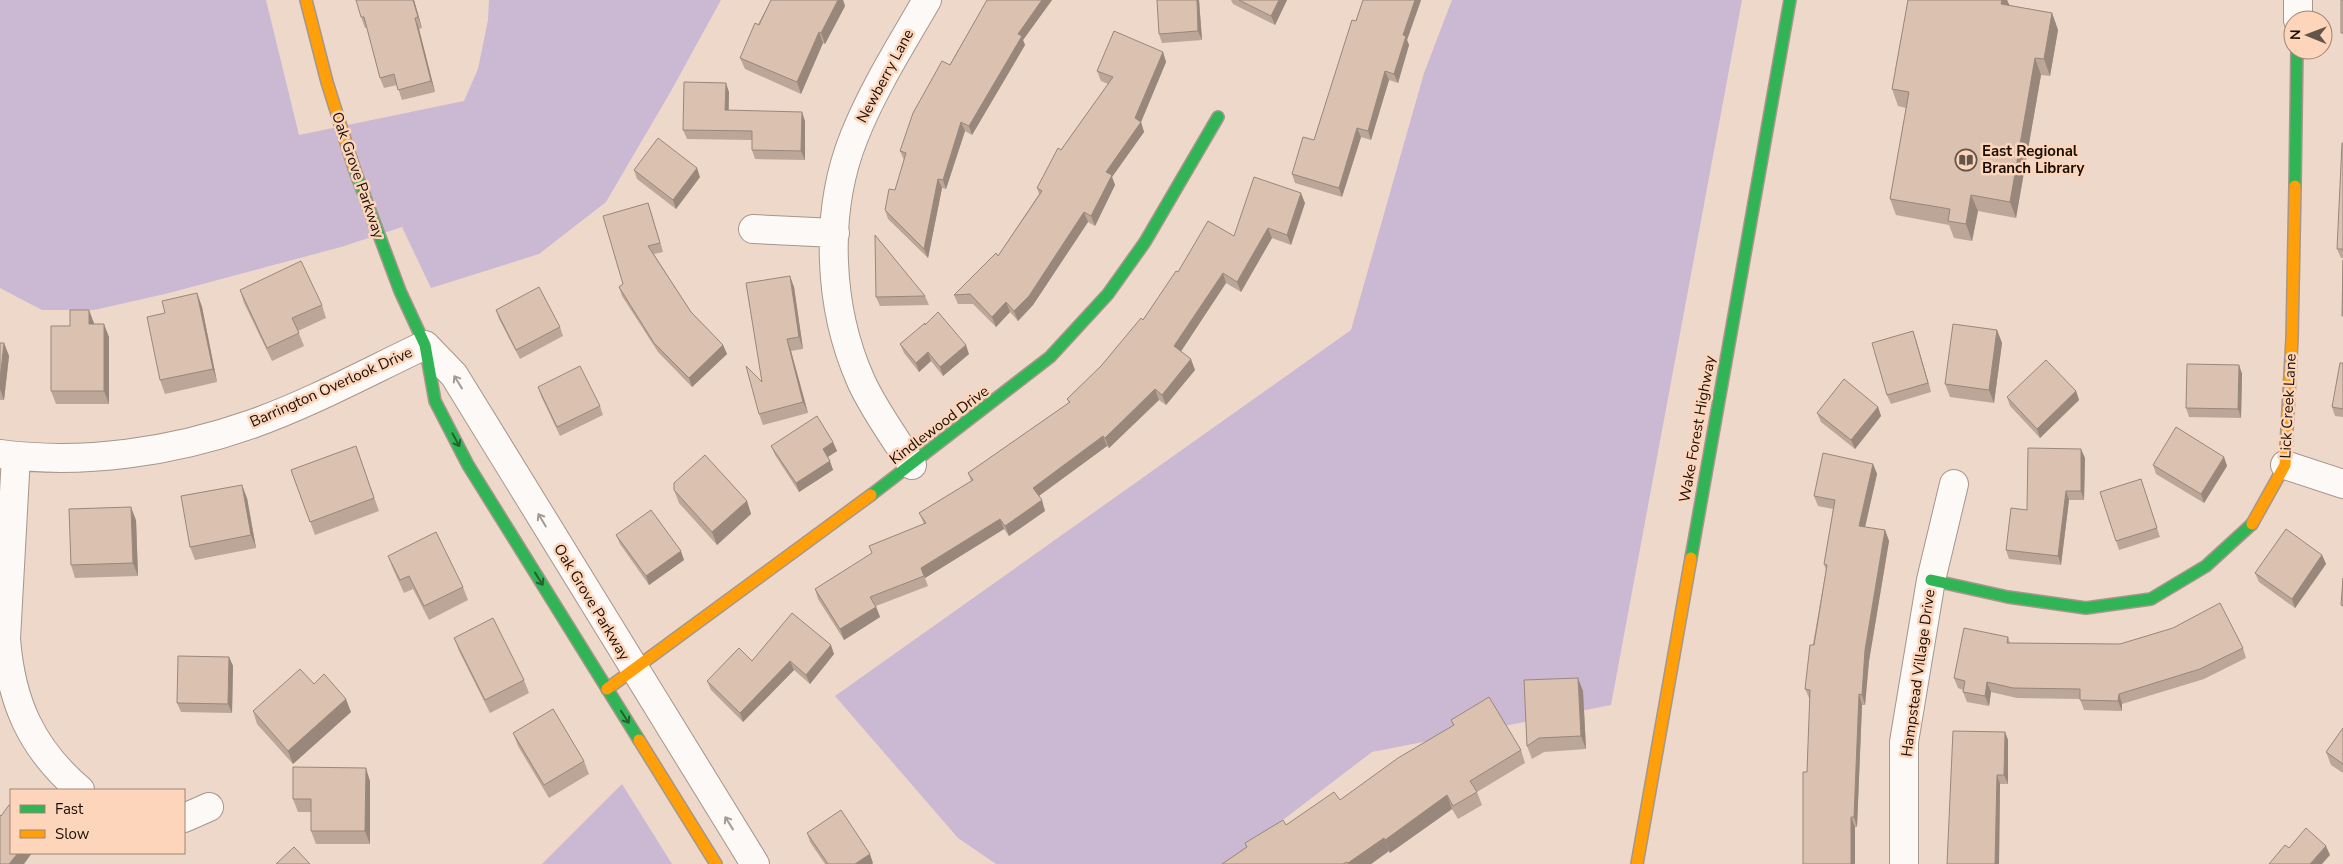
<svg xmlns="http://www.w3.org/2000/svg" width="2343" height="864" font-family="'Nunito Sans',sans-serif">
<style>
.green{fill:#cbb9d4}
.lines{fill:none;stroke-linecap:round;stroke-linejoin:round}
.street-casing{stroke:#a6968b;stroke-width:30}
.fast-casing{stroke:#a6968b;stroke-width:14}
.slow-casing{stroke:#a6968b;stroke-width:14}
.street{stroke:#fcf9f7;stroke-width:28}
.fast{stroke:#30b455;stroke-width:11}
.slow{stroke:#ff9f0a;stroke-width:11}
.wall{fill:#bba697}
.shaded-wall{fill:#99877b}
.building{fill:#dac1b0;stroke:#99877b}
.oneway{stroke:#a29b96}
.oneway2{stroke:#25612d}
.labels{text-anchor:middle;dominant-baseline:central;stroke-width:5;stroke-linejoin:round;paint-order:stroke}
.street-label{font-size:15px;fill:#1a0e05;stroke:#fcd5bb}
.poi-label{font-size:15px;font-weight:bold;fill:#1a0e05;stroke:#fcd5bb;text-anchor:start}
</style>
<rect width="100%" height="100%" fill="#edd8ca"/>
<path class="green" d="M0 0H266L299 135 464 101 478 69 488 20 489 0H721L671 91 606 202 539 254 431 288 402 227 341 247 169 293 94 310H42L0 288Z
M1452 0H1742L1611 705 1372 752 1225 864H996L958 838 835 696 1351 330 1424 73Z
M622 784 672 864H542Z"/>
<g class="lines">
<g class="street-casing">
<path id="street" d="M2298 20V0
M753 229 835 233
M0 454C83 465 173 452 252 424 311 403 368 372 425 345L454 375 755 864
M16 456 6 639C11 702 31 748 80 790
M912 465C895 438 874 410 861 381 828 307 824 212 854 137 873 89 901 45 927 0
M2285 465 2343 484
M184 818 209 807
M1904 864V742L1931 580 1954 484"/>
</g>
<g class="fast-casing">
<path id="fast" d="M354 168 400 291 425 345 435 401 468 465 639 740
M2295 186 2297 50
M871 495 1050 357 1108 294 1145 242 1218 117
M1691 558 1790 0
M1931 580 2008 597 2086 608 2151 599 2206 566 2252 524"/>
</g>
<g class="slow-casing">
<path id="slow" d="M306 0 327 82 354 168
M2252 524 2285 465 2292 339 2295 186
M607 689 871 495
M639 740 716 864
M1637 864 1691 558"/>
</g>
<use href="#street" class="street"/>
<use href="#fast" class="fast"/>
<use href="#slow" class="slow"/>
</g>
<path class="wall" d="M414 0 422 28 419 29 435 92 402 100 397 85 384 88 380 78 367 28H365L361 17Z
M771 0H843L845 6 825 44 823 43 801 94 745 69 740 58Z
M987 0H1052L1023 40 1025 45 972 135 965 131 946 189 942 188 928 258 888 219 885 210 895 190 904 160 900 151Z
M1199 0 1202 40 1162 43 1159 34Z
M1231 0H1287L1275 25 1233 4Z
M1363 0H1421L1407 40 1409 45 1398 83 1389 80 1371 140 1361 137 1342 197 1295 183 1292 174 1314 140Z
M1908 0H2007L2009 5 2052 13 2058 30 2050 76 2041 75 2016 218 1978 211 1972 241 1954 238 1949 225 1896 215 1890 199 1906 108 1898 106 1892 89Z
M1163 52 1166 62 1141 122 1144 132 1112 177 1115 185 1095 226 1088 222 1033 305 1018 321 1010 312 996 327 973 304H958L954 295 998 256 1039 194 1037 188 1061 150 1108 84 1101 81 1097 71Z
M729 92V110L805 121V160L755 159 752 150V140L687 139 683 130Z
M2343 143V258H2341L2337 249Z
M634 170 700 177 676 209 637 179Z
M648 203 663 252 654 254 691 312 723 345 727 354 692 387 658 352 622 296 619 287 623 284Z
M1305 203 1291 245 1272 238 1241 292 1226 283 1181 351 1195 370 1166 405 1159 400 1109 448 1107 446 1039 496 1045 511 1009 536 1004 529 925 578 928 586 876 606 880 617 844 640 818 599 815 589 924 524 919 513 971 481 968 473 1069 403 1067 399 1101 366 1143 320 1178 272 1234 236Z
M794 287 803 349 791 351 808 413 763 425 759 414 762 382Z
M240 290 322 305 326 318 298 331 304 346 272 361 244 303Z
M197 293 202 307 217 382 165 394 160 380Z
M925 296 929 305 880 306 876 297Z
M496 310 560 327 563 336 520 359 499 319Z
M94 324 109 337V404H56L51 391 70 326Z
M926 325 969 354 943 376 931 361 919 372 904 353 900 344Z
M1997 330 2002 343 1994 403 1950 397 1945 384Z
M1916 340 1931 392 1891 404 1887 395Z
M0 343H4L9 356 4 400H0Z
M2343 363V417L2335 416 2332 407Z
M2239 365 2242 374 2241 418 2189 417 2186 408Z
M538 387 600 406 603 415 560 436 541 396Z
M2076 391 2079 400 2040 438 2010 406 2007 397Z
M1878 407 1881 416 1855 449 1821 422 1817 413Z
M833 442 837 451 828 457 833 470 799 492 775 455 771 446Z
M356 446 379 511 315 535 291 470Z
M2224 457 2227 466 2204 503 2156 474 2153 465Z
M2085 458 2084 500H2069L2061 565 2009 559 2006 550 2027 510Z
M1873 464 1877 474 1865 527 1885 530 1889 541 1869 661 1865 705H1862L1857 827H1855V864H1803L1810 700 1805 689 1826 570 1824 564 1833 509 1818 506 1814 496Z
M2144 488 2160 537 2119 550 2116 541Z
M674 490 747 501 751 514 717 545 679 503Z
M247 498 256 548 195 560 190 547Z
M136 520 138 576 75 578 71 565Z
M616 535 684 560 649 585 620 544Z
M2322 555 2326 564 2295 608 2259 582 2255 573Z
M388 556 463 587 468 600 429 620 413 589 404 593 393 569Z
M2008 637 2010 643 2243 648 2246 658 2204 679 2122 704V711L2084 710 2080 699 2017 698 1991 692 1989 706 1967 702 1963 692V690L1958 688 1954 678Z
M454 638 524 680 529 693 490 713 459 651Z
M834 654 810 684 794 670 743 722 711 690 707 681 752 661Z
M229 657 233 666 232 713 181 712 177 703Z
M314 684 351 712 293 764 257 724 253 711Z
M1583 691 1586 749 1544 752 1532 759 1527 746Z
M1451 720 1521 750 1525 763 1477 792 1482 805 1458 819 1452 809 1390 853 1389 851 1371 864H1222L1246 847 1245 843 1340 800 1453 726Z
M2343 728V773L2331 765 2326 752Z
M2005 732 2008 740V784H2000L1999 864H1947Z
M513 733 584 761 589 774 549 798 518 746Z
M370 781V844H316L311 831V812H298L293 799Z
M807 833 873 863 872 864H825L810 842Z"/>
<path class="shaded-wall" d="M413 0H414L422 28 418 17Z
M838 0H843L845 6 825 44 821 33Z
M1042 0H1052L1023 40 1025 45 972 135 969 126 1018 34Z
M1197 0H1199L1202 40 1198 31Z
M1279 0H1287L1275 25 1271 16Z
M1415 0H1421L1407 40 1409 45 1398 83 1394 74 1403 35Z
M2002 0H2007L2010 6 2001 4Z
M2052 13 2058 30 2050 76 2044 59Z
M415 18 419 29 435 92 431 81Z
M819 32 823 43 801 94 797 82Z
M1163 52 1166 62 1141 122 1144 132 1112 177 1115 185 1095 226 1091 216 1106 172 1135 118Z
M2035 58 2041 75 2016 218 2010 202Z
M1385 71 1389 80 1371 140 1368 131Z
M726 83 729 92 728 119 725 110Z
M802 112 805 121V160L801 151Z
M961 122 965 131 946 189 943 180Z
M1357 128 1361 137 1342 197 1339 188Z
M697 168 700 177 676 209 673 200Z
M938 179 942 188 928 258 924 249Z
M1301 193 1305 203 1291 245 1287 235Z
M1971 195 1978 211 1972 241 1966 224Z
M648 203 651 212 663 252 660 243Z
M1084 212 1088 222 1033 305 1018 321 1014 311Z
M1268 228 1272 238 1241 292 1237 282Z
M1223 273 1226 283 1178 356 1174 346Z
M790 276 794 287 803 349 799 337Z
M197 293 202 307 217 382 213 369Z
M1006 302 1010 312 996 327 992 317Z
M89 310 94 323V337L89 324Z
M104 324 109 337V404L104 391Z
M1997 330 2002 343 1994 403 1989 390Z
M1913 331 1916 340 1931 392 1928 383Z
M787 339 791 351 808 413 803 402Z
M4 343 9 356 4 400 0 389V380Z
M723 345 727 354 692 387 689 378Z
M966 345 969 354 943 376 940 367Z
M928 352 931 361 919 372 916 363Z
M1191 359 1195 370 1166 405 1162 395Z
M2239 365 2242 374 2241 418 2238 409Z
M1155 389 1159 400 1109 448 1105 438Z
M2076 391 2079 400 2040 438 2037 429Z
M1878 407 1881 416 1855 449 1851 440Z
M1103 436 1107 446 1036 498 1033 488Z
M833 442 837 451 826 458 823 449Z
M2081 449 2085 458 2084 500 2081 491Z
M2224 457 2227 466 2204 503 2201 494Z
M830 461 833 470 799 492 796 483Z
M1873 464 1877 474 1863 536 1859 526Z
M242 485 247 498 256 548 251 535Z
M2066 491 2069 500 2061 565 2058 556Z
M1042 500 1045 511 1009 536 1005 526Z
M747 501 751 514 717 545 712 532Z
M131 507 136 520 138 576 133 563Z
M1000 519 1004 529 925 578 921 568Z
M1885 530 1889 541 1869 661 1865 705 1862 695 1865 650Z
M681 551 684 560 649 585 646 576Z
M2322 555 2326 564 2295 608 2292 599Z
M876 607 880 617 844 640 840 629Z
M831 645 834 654 810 684 806 675Z
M229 657 233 666 232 713 228 704Z
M790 661 794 670 743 722 740 713Z
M1578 678 1583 691 1586 749 1581 736Z
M1987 682 1991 692 1989 706 1985 696Z
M1859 694 1862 705 1857 827 1854 817Z
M2119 694 2122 704V711L2118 701Z
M346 699 351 712 293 764 288 751Z
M2005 732 2008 740V784L2004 775Z
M366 768 370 781V844L365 831Z
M1997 775 2000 784 1999 864H1995Z
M1447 795 1452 809 1390 853 1385 840Z
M1851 817 1855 827V864H1851Z
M1384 838 1389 851 1371 864H1348V863Z
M2326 846 2330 855 2322 864H2310Z
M18 853H32L24 864H9Z
M870 854 873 863 872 864H855Z"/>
<path class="building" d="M356 0H413L418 17 415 18 431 81 398 90 394 74 380 78 364 17H361Z
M771 0H838L821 33 819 32 797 82 740 58 755 23 759 25Z
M987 0H1042L1018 34 1022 36 969 126 961 122 943 180 938 179 924 249 885 210 889 189 895 190 906 153 900 151 913 113 942 61 950 65Z
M1157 0H1197L1198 31 1159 34Z
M1239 0H1279L1271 16Z
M1363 0H1415L1403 35 1406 36 1394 74 1385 71 1368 131 1357 128 1339 188 1292 174 1303 137 1314 140 1352 20 1356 21Z
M1908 0H2002L2001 4 2052 13 2044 59 2035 58 2010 202 1971 195 1966 224 1948 221 1950 209 1890 199 1909 92 1892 89Z
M2341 0H2343V33H2341Z
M1114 31 1163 52 1135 118 1141 122 1106 172 1112 175 1091 216 1084 212 1029 296 1014 311 1006 302 992 317 970 294 954 295 996 253 998 256 1042 191 1037 188 1058 148 1061 150 1113 77 1097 71Z
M684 82 726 83 725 110 802 112 801 151 752 150V131L683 130Z
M658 138 697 168 673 200 634 170Z
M2342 143H2343V249H2337Z
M1254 177 1301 193 1287 235 1268 228 1237 282 1223 273 1174 346 1191 359 1162 395 1155 389 1105 438 1103 436 1033 488 1042 500 1005 526 1000 519 921 568 924 576 870 597 876 607 840 629 815 589 872 553 869 546 926 523 919 513 973 480 968 473 1070 402 1067 399 1101 366 1141 318 1143 320 1176 271 1178 272 1208 221 1234 236Z
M648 203 660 243 648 246 691 312 723 345 689 378 654 343 619 287 623 284 603 216Z
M875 235 925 296 876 297Z
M2343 260V316H2342Z
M301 261 322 305 292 318 299 333 267 348 240 290Z
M790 276 799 337 787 339 803 402 759 414 746 366 762 382 746 283Z
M539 287 560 327 516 350 496 310Z
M197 293 213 369 160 380 147 317 165 313 162 301Z
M70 310H89V324H104V391H51V326H70Z
M938 312 966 345 940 367 928 352 916 363 900 344 925 323V325Z
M1953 324 1997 330 1989 390 1945 384Z
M1913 331 1928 383 1887 395 1872 343Z
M0 343H4L0 380Z
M2046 360 2076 391 2037 429 2007 397Z
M2340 363H2343V409L2332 407Z
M2187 364 2239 365 2238 409 2186 408Z
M580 366 600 406 557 427 538 387Z
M1844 379 1878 407 1851 440 1817 413Z
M817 416 833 442 823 449 830 461 796 483 771 446Z
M2176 427 2224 457 2201 494 2153 465Z
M356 446 374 498 310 522 291 470Z
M2028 448 2081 449V491H2066L2058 556 2006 550 2011 508 2027 510Z
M1823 453 1873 464 1859 526 1885 530 1865 650 1862 695 1859 694 1854 817H1851V864H1803V772H1807L1810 690 1805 689 1810 645H1814L1827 565 1824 564 1835 500 1814 496Z
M705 455 747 501 712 532 674 490V483Z
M2141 479 2157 528 2116 541 2100 492Z
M242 485 251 535 190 547 181 496Z
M131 507 133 563 71 565 69 509Z
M651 510 681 551 646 576 616 535Z
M2286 529 2322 555 2292 599 2255 573Z
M436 532 463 587 424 606 409 576 400 580 388 556Z
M2343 578V606L2341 605Z
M2220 603 2243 648 2200 669 2119 694 2118 701 2080 700V689L2013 688 1987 682 1985 696 1963 692 1965 681 1954 678 1964 628 2008 637 2007 643 2120 644 2173 628Z
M792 613 831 645 806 675 790 661 740 713 707 681 739 648 752 661Z
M493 618 524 680 485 700 454 638Z
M178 656 229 657 228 704 177 703Z
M300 669 314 684 324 674 346 699 288 751 253 711Z
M1578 678 1581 736 1539 738 1527 746 1524 680Z
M1489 697 1521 750 1470 781 1477 792 1453 806 1447 795 1385 840 1384 838 1348 863 1347 862 1343 864H1222L1247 847 1245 843 1283 820 1286 825 1334 792 1340 800 1398 758 1454 725 1451 720Z
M553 709 584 761 544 785 513 733Z
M2343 728V764L2326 752Z
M1953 731 2005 732 2004 775H1997L1995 864H1947Z
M293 767 366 768 365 831H311V799H293Z
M9 805 11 806V853H18L9 864H0V815L1 816Z
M841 810 870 854 855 864H828L807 833Z
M2306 828 2326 846 2310 864H2269L2285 845 2289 848Z
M294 847 310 864H276Z"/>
<defs><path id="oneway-shaft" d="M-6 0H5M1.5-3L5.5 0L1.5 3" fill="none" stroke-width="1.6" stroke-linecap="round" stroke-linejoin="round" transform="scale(1.25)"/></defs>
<g class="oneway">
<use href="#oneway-shaft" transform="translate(458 382) rotate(-122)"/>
<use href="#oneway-shaft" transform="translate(542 520) rotate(-121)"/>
<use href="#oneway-shaft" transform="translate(729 823) rotate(-122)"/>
</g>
<g class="oneway2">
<use href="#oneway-shaft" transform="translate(456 440) rotate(62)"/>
<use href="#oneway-shaft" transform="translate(539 579) rotate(58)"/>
<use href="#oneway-shaft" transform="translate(625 717) rotate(57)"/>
</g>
<defs>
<g id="library-ring" transform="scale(1.125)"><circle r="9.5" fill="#fcd5bb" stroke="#64554a" stroke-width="1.5"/><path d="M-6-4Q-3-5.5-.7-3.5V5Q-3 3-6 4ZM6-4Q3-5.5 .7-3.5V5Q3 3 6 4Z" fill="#64554a"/></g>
</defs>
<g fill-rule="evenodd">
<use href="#library-ring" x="1966" y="160"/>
</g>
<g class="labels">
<g class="street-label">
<text transform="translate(885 76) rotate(-62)">Newberry Lane</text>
<text transform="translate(358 175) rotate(71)">Oak Grove Parkway</text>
<text transform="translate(331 387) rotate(-24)">Barrington Overlook Drive</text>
<text transform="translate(2288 406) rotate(-87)">Lick Creek Lane</text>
<text transform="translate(939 425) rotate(-37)">Kindlewood Drive</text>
<text transform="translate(1697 429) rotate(-80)">Wake Forest Highway</text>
<text transform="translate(592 602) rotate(59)">Oak Grove Parkway</text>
<text transform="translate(1918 673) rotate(-82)">Hampstead Village Drive</text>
</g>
<g class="poi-label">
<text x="1982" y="151">East Regional<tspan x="1982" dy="17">Branch Library</tspan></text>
</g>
</g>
<rect x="10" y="789" width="175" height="65" fill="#fcd5bb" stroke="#a28572"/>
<rect x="20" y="805" width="25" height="8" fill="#30b455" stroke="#a28572"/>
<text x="55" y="814" font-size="15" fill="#1a0e05">Fast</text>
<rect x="20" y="830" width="25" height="8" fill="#ff9f0a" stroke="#a28572"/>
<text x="55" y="839" font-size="15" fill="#1a0e05">Slow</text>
<g transform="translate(2308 35) rotate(271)"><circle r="24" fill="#fcd5bb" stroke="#a28572"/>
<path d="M0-4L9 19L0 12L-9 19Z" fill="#64554a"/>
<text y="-8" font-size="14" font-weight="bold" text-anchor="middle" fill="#1a0e05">N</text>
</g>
</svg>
